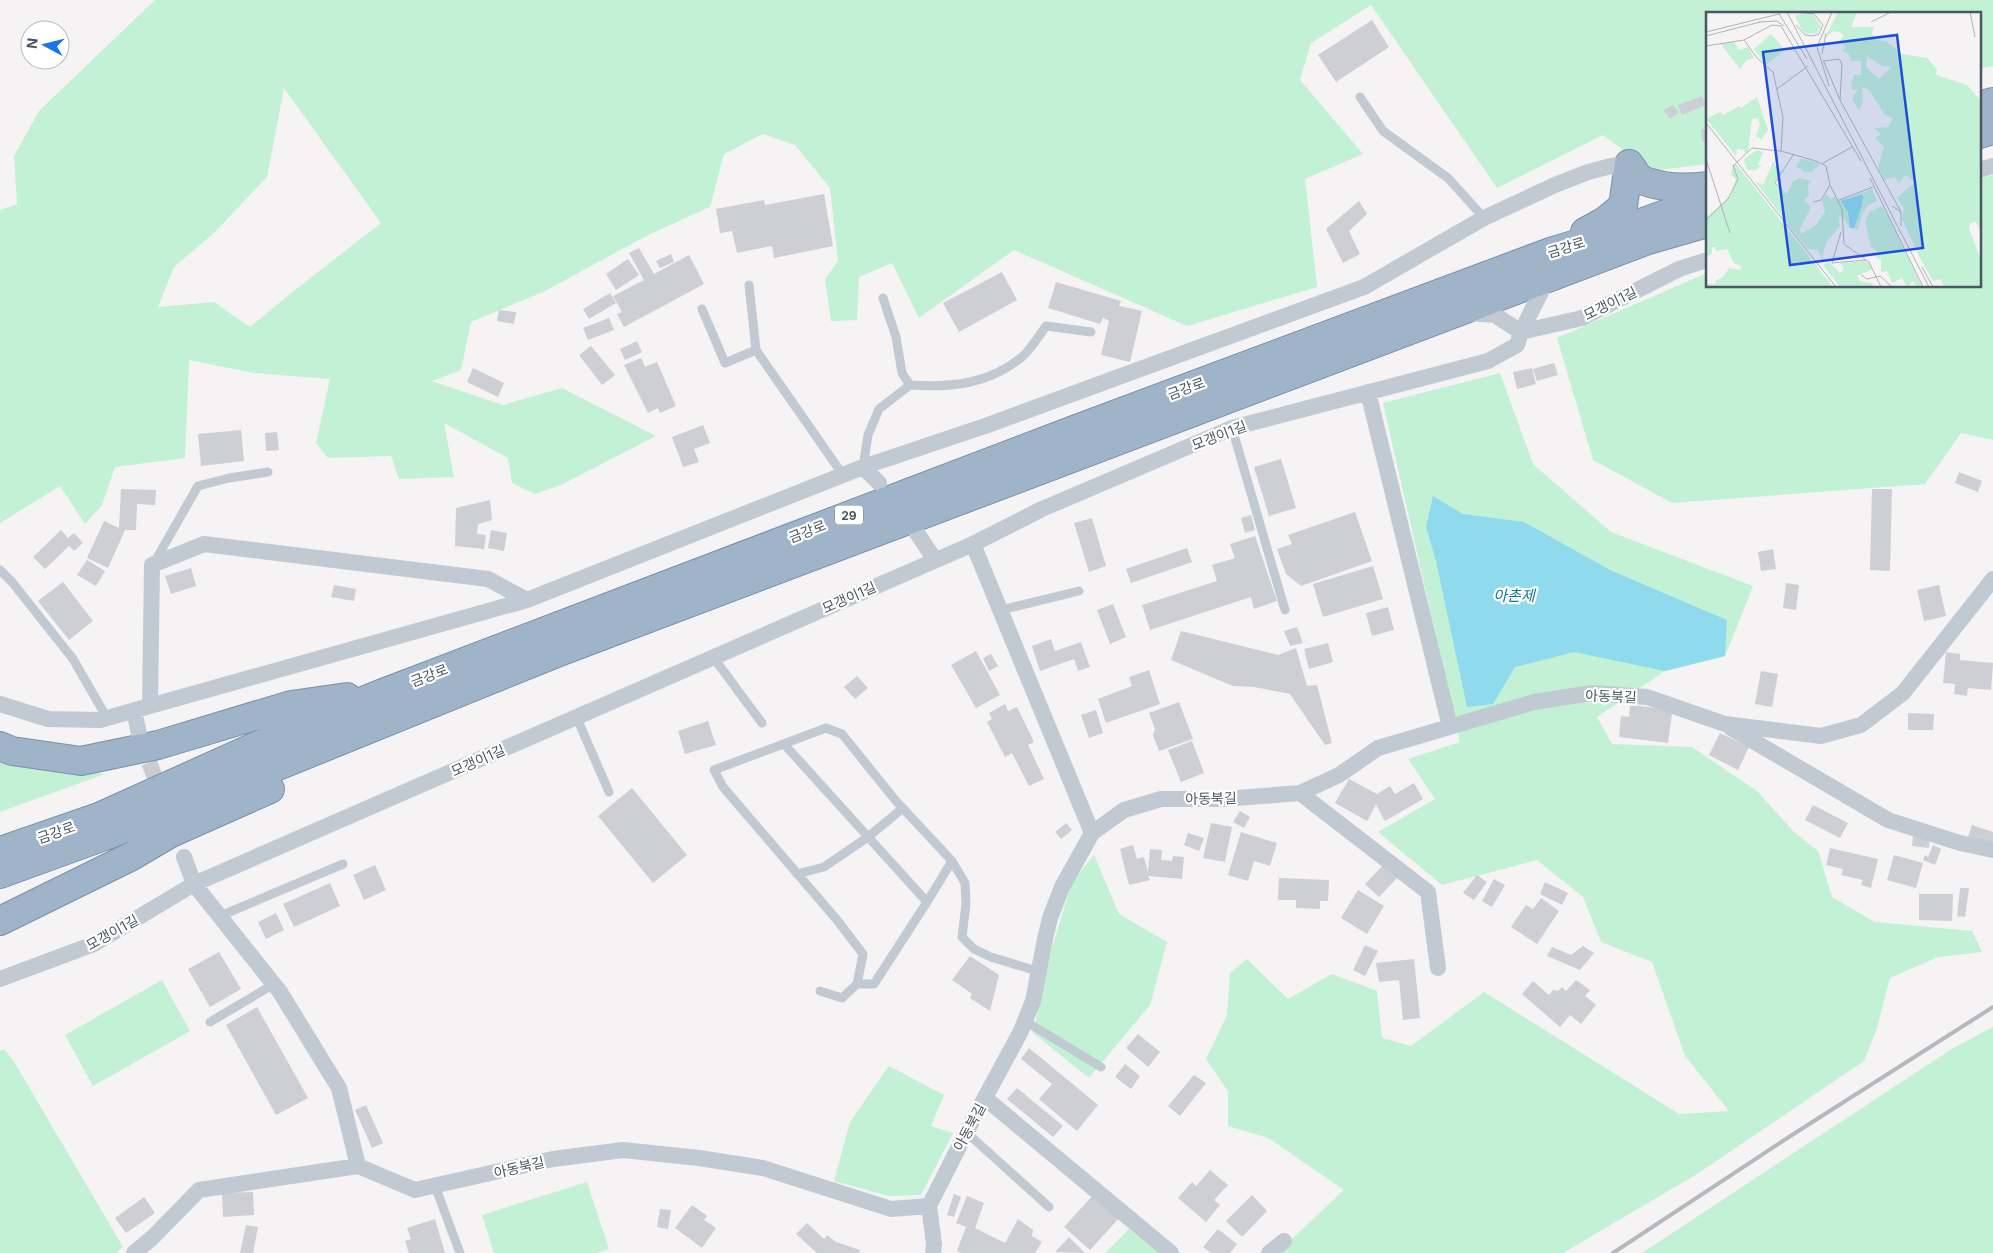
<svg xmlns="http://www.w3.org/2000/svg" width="1993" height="1253" font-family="Inter,'Noto Sans KR',sans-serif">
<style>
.green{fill:#c3f1d5;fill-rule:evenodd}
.water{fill:#90daee}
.building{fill:#cdcfd5}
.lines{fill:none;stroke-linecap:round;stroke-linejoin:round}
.minor-tunnel{stroke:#caccce;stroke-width:16;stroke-dasharray:16 8;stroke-linecap:butt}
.trunk-casing{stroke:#7690ad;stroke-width:30}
.service{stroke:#c1cad2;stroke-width:9}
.minor{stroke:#c1cad2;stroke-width:16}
.trunk{stroke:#9fb4c9;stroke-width:28}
.rail{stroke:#b5b8bd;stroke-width:4}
.labels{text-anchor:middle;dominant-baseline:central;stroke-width:4.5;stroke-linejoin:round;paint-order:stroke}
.shield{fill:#fff;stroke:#808990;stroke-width:1}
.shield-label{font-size:12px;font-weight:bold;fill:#4a5661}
.street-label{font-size:14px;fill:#4a5661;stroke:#fff}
.water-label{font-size:15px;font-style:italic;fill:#0c7c9b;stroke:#fff}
.inset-road{fill:none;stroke:#b1b4b9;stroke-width:1}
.view{fill:#1d4ed8;fill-opacity:0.15;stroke:#1d4ed8;stroke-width:2.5}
.inset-edge{fill:none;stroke:#4a5661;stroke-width:2.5}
</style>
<rect width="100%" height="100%" fill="#f5f3f3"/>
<path class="green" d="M155 0H1993V66L1979 69V14H1707V164L1652 171 1603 135 1497 188 1371 5 1311 43 1300 80 1363 154 1305 179 1317 287 1187 326 1014 250 919 318 892 263 859 277 857 320 831 321 825 279 838 261 830 188 795 145 763 134 724 154 710 207 648 235 545 291 471 322 461 370 432 381 503 405 562 388 656 436 561 485 535 494 512 483 508 458 444 423 454 477 399 479 391 456 328 458 316 443 330 379 254 373 189 360 185 458 115 467 102 505 85 524 60 486 0 523V210L17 204 14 156 39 111ZM284 88 381 223 295 290 250 327 214 302 158 307 174 267 214 233 267 177Z
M1993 175V440L1961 433 1925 484 1672 503 1593 460 1557 338 1707 273V286H1979V179Z
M1500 373 1533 464 1611 532 1753 586 1725 656 1665 671 1597 717 1612 744 1692 747 1757 791 1794 832 1818 851 1832 897 1875 922 1972 931 1982 952 1938 957 1890 978 1877 1028 1864 1061 1697 1174 1563 1253H1277L1344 1190 1268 1138 1228 1126V1091L1206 1059 1227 1015 1230 973 1247 959 1288 999 1332 974 1377 991 1382 1038 1411 1046 1484 992 1679 1114 1729 1111 1685 1056 1652 962 1601 942 1583 897 1537 860 1442 885 1378 832 1435 799 1408 759 1460 742 1383 403Z
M0 753 50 768 105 774 0 812Z
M1094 855 1119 914 1167 942 1150 1005 1089 1078 1033 1033 1050 955 1072 882Z
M162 980 190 1031 93 1086 65 1035Z
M1993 1027V1253H1642L1950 1050Z
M4 1049 13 1060 123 1247 116 1253H0V1051Z
M889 1066 944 1095 931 1126 953 1133 921 1195 889 1196 834 1181 850 1122Z
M587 1182 609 1249 596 1253H494L482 1215Z
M1129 1229 1159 1253H1105Z"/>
<path class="water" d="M1433 496 1463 514 1524 522 1610 570 1727 620 1725 656 1665 671 1574 652 1515 667 1493 704 1467 707 1436 561 1426 527Z"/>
<path class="building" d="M1372 20 1389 47 1336 82 1318 55Z
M1702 96 1706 105 1682 115 1678 105Z
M1673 105 1679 113 1670 119 1664 110Z
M1701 129H1707V142H1702Z
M824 194 833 246 774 258 772 246 737 253 732 231 720 233 716 209 764 200 765 205Z
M1359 201 1367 214 1349 231 1360 254 1343 263 1326 229Z
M639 248 654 274 689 255 704 284 624 327 617 314 622 312 613 296 644 280 629 253Z
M671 254 674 262 660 268 656 261Z
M628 259 639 275 616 290 606 274Z
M1002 272 1017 300 959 332 943 303Z
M1056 282 1121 301 1119 306 1142 311 1130 362 1101 355 1109 321 1103 318 1100 324 1048 308Z
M610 293 616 303 589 319 583 309Z
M499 310 516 312 514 324 497 321Z
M609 318 614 330 588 340 583 328Z
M637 341 642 352 625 360 620 349Z
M591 346 615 375 602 385 579 355Z
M641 358 645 367 657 362 676 406 660 413 658 408 648 413 624 365Z
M1554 363 1558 375 1537 381 1533 369Z
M473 368 504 383 498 397 467 382Z
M1532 368 1536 384 1517 389 1513 372Z
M703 425 710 443 694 449 699 462 683 467 672 437Z
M241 430 244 461 201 466 198 434Z
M277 432 279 450 266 451 265 433Z
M1281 459 1296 508 1269 516 1254 467Z
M1959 472 1982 481 1978 492 1955 483Z
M121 489 156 490 155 505 137 504 136 530H125L108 568 87 558 104 521 119 528Z
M1872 489H1892L1890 571 1870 570Z
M490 500 492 520 478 524 477 534 486 535 484 549 455 546 456 508Z
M1355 512 1372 561 1301 586 1286 574 1277 549 1292 544 1288 535Z
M1251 515 1255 530 1245 533 1241 518Z
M1092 518 1106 566 1089 572 1074 523Z
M61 530 68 538 74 533 83 543 74 551 69 546 45 569 33 557Z
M491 530 507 533 504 551 488 548Z
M1255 536 1277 601 1254 609 1251 597 1150 630 1142 605 1217 581 1212 565 1235 558 1230 544Z
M1187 548 1192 562 1131 583 1126 569Z
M1773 549 1776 569 1761 571 1758 552Z
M87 560 105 571 96 586 77 575Z
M1373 566 1383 599 1323 617 1313 584Z
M191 568 196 586 171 594 165 576Z
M63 582 93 621 69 640 38 601Z
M1786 583 1799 585 1796 610 1783 608Z
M334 585 356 589 354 601 331 597Z
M1939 585 1946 616 1924 621 1917 590Z
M1113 604 1126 637 1110 644 1097 610Z
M1388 607 1394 630 1372 636 1366 613Z
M1297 627 1303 643 1290 646 1284 631Z
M1181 631 1278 655 1296 648 1307 686 1317 685 1332 743 1325 745 1290 694 1254 687 1233 686 1171 660Z
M1051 639 1055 651 1081 642 1090 667 1078 671 1074 659 1040 671 1032 646Z
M1328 643 1333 662 1309 669 1304 649Z
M976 651 1000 695 976 708 951 665Z
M1946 652 1960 654V660L1993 663 1991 690 1968 688 1967 696 1954 694 1955 684 1943 683Z
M991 654 998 666 989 671 983 658Z
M1149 670 1160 704 1106 723 1098 699 1132 686 1129 677Z
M1761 671 1778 674 1772 707 1755 704Z
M857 676 868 688 855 699 844 687Z
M1179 702 1193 739 1159 751 1153 735 1155 729 1149 713Z
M1005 704 1008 711 1017 707 1034 742 1028 745 1044 779 1029 786 1012 753 1005 757 987 722 992 719 989 713Z
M1630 705 1657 708 1672 714 1668 743 1619 737 1621 716 1629 717Z
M1096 710 1103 733 1089 738 1081 715Z
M1908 713 1934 714 1933 730H1908Z
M708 721 716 745 685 754 678 731Z
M1720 733 1749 747 1738 770 1709 755Z
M1192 741 1204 773 1181 782 1168 750Z
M1349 779 1377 794 1390 786 1395 794 1414 783 1423 799 1385 821 1376 805 1367 821 1335 803Z
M632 788 687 855 653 883 598 816Z
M1813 805 1848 823 1840 838 1805 820Z
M1240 811 1250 817 1244 828 1233 822Z
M1066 823 1072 830 1061 839 1055 832Z
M1211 823 1232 827 1225 862 1203 858Z
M1972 825 1993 832V845L1968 837Z
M1241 832 1277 843 1270 866 1254 861 1248 881 1228 875Z
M1188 833 1204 838 1199 851 1184 845Z
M1913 836 1930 837 1929 848 1912 846Z
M1133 845 1137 859 1144 857 1148 872 1150 849 1162 850 1161 860 1172 861 1173 856 1184 857 1182 879 1148 876 1150 880 1129 885 1120 849Z
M1933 845 1941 849 1935 865 1923 860 1925 855 1928 857Z
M1830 848 1878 859 1871 888 1861 885 1863 880 1841 875 1843 869 1826 865Z
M1894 855 1923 863 1916 888 1887 880Z
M1384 864 1398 877 1379 897 1365 884Z
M375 865 386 890 364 900 353 875Z
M1477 875 1487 882 1474 900 1463 893Z
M1279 878 1329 880 1328 901H1320V909L1296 908V900H1278Z
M1494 879 1505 885 1492 907 1482 901Z
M1545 882 1568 893 1562 905 1540 894Z
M330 883 340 906 294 927 283 904Z
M1960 888H1969L1965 917 1957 916Z
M1358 890 1384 906 1367 934 1341 918Z
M1919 894H1953L1952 921 1919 920Z
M1541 898 1559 911 1537 944 1511 927 1526 905 1533 909Z
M276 913 284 930 266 939 258 922Z
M1365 945 1378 951 1365 976 1353 970Z
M1583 946 1594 953 1580 970 1547 956 1552 947 1571 955Z
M219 952 241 989 210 1007 188 969Z
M970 956 999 975 990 1011 970 998 972 994 952 980Z
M1414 959 1420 1018 1403 1020 1399 980 1379 982 1376 963Z
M1576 980 1590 990 1585 996 1596 1005 1581 1024 1570 1015 1560 1027 1522 994 1533 981 1549 995 1553 990 1558 991 1562 987 1566 991Z
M257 1007 308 1098 276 1115 226 1025Z
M1138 1034 1160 1052 1148 1067 1126 1048Z
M1029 1048 1098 1105 1077 1131 1039 1099 1052 1084 1021 1059Z
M1125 1064 1140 1076 1131 1089 1115 1077Z
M1194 1075 1206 1083 1180 1116 1168 1106Z
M1017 1088 1063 1126 1053 1137 1007 1099Z
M366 1105 383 1143 372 1148 355 1110Z
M1210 1170 1228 1185 1214 1200 1220 1205 1206 1222 1178 1198 1192 1182 1196 1186Z
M253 1192 254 1215 223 1217 222 1193Z
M1095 1193 1121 1216 1090 1250 1064 1227Z
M954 1194 961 1197 954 1217 947 1215Z
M1252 1195 1267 1211 1242 1237 1226 1221Z
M967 1196 984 1203 975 1228 1005 1243 1018 1219 1033 1230 1032 1236 1042 1242 1035 1253H961L957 1251 966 1227 956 1223Z
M144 1197 155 1213 126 1233 115 1218Z
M692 1205 707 1216 704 1220 716 1228 702 1248 675 1228Z
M660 1209 671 1210 668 1229 657 1227Z
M435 1219 445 1253H409L405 1241 411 1239 407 1228Z
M807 1223 824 1239 827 1235 836 1242 860 1250 859 1253H817L796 1234Z
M246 1225 258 1227 253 1253H240Z
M1218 1229 1237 1244 1230 1253H1211L1203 1247Z
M1069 1237 1085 1253 1055 1252Z"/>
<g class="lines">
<path class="minor-tunnel" d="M141 740 162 797"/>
<g class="trunk-casing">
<path id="trunk" d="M1979 106 1993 102
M1979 134 1993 130
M1629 164C1633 169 1637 177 1642 180 1661 188 1687 189 1707 186
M1585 232 1605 221 1623 206 1629 164
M0 746 12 751 81 761 158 745 291 705 347 697
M0 851 99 817 285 733 388 691 1079 428 1553 251 1610 234 1707 199
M0 874 110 834 554 654 1648 240 1707 223
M0 921 130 857 171 833 270 789"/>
</g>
<path class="service" d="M1360 97 1383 131 1448 178 1484 218
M749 285 756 350 843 475
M883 298 896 337 902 373 910 385
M702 309 725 363 756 350
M1232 428 1285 610
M863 467 868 435 879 409 910 385C951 388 989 384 1022 357 1031 349 1039 336 1046 326L1091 332
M154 563 198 486 229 478 268 472
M0 570 12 582 73 659 107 718
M1001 610 1079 591
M713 657 762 723
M576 716 609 792
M784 744 927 902 874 984H857
M952 861 965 883 966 904 962 937 974 949 991 957 1040 972
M797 874 824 867 868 837 903 808
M220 916 343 864
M820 991 842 998 857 984 863 954 837 920 723 787 714 770 826 728 842 734 896 801 952 861 927 902
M1025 1021 1101 1067
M210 1022 274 984
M966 1132 1049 1207
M435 1186 460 1253"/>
<path class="minor" d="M1979 170 1993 166
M1468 313 1495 315 1521 332
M1521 332 1582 318 1679 269 1707 260
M1368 392 1450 727
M863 467 879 483
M917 533 935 560
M973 544 1092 833
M0 704 48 719 100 720 527 600 863 467 985 426 1364 287 1484 218 1555 185 1588 172 1611 166 1629 164
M150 706 152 565 204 544 488 579 527 600
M134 711 140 738
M1731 728 1888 820 1960 843 1993 850
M1300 793 1428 892 1438 968
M184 857 194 884 280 992 339 1088 358 1166
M0 979 94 944 194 884 973 544 1042 509 1232 428 1488 361 1517 345 1521 332 1548 278
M985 1098 1171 1253
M134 1253 152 1238 199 1190 358 1166 415 1190 553 1159 623 1150 699 1158 763 1168 891 1209 929 1206
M933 1253 934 1244 929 1206 969 1127 1020 1033 1033 1001 1045 939 1050 918 1062 887 1092 833 1124 810 1161 799H1225L1300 793 1339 775 1378 748 1534 702 1592 693 1647 697 1725 724 1821 736 1861 725 1903 693 1993 579
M1269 1253 1284 1241"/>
<use href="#trunk" class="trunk"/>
<path class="rail" d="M1613 1253 1792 1135 1993 1007"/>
</g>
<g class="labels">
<rect class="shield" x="835" y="505.5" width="28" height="19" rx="4"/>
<g class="shield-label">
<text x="849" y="515">29</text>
</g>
<g class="street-label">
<text transform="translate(1566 247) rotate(-17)">금강로</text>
<text transform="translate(1610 303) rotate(-26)">모갱이1길</text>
<text transform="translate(1186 388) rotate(-20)">금강로</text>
<text transform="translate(1219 435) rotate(-21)">모갱이1길</text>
<text transform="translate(807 531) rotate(-21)">금강로</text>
<text transform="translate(849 597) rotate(-24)">모갱이1길</text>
<text transform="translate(429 675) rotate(-21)">금강로</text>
<text transform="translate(1611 696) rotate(2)">아동북길</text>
<text transform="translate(478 760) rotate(-24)">모갱이1길</text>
<text transform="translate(1211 798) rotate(-1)">아동북길</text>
<text transform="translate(56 832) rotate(-19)">금강로</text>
<text transform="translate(112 932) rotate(-29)">모갱이1길</text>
<text transform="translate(969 1127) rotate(-62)">아동북길</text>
<text transform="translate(519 1167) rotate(-13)">아동북길</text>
</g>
<g class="water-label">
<text x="1514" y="595">아촌제</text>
</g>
</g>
<g transform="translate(1706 12)">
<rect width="275" height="275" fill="#f5f3f3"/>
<path d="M132 0H151L145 15H168L166 21 170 28 180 29 196 42 221 46 231 57 230 63 261 73 275 89V219L270 210 264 211 263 216 275 248V275H239L234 267 227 269 214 246 196 207 198 196 191 186 209 170 200 163 193 171 189 165 178 168 172 155 178 135 169 126 175 122 168 116 182 115 187 107 178 102 163 78 156 75 157 89 153 99 146 87 152 77 146 78 145 72 148 63H155V49H145L143 42 136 39 140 36 134 29 138 23 133 20 127 19 119 26ZM161 44 176 54 185 55 173 67 160 55ZM95 2H106L115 14 111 21 100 22 96 18 89 4ZM65 22 79 38 60 53 48 37ZM28 30 33 38 42 35 48 46 41 48 34 57 15 32ZM51 85 62 118 56 127 50 125 54 112 51 106 46 107 42 139 39 142 38 138 31 137 30 144 0 107 14 100 17 103 33 94 35 96ZM51 138 57 140 52 153H56L50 158H41L38 147ZM95 147 103 148 114 152 106 160H99L90 154ZM67 150 75 160 68 171 81 182 87 169 94 166 105 169 102 174 103 184 98 188 105 195 94 217 95 222 110 213 119 199 116 189 120 182 125 187 129 184 131 189 166 177 171 189 162 193 156 203 152 218 144 216 136 204 133 205 134 214 120 231 116 248 112 238 102 237 88 220 49 169 57 173ZM27 152H30L127 275H0V272H10L9 269 17 265 23 256 34 258 36 255 28 251 21 237 10 239 9 235H6V242L0 245V206L25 183 30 167 25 163ZM176 194 184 208 216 275H211L207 269 201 275 196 266 186 271 181 259 175 260V248L170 245 171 239 165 235 159 209 163 200ZM161 249 167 257 151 264 154 269 168 272 163 275H134L117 253 123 250 134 261 138 257 134 251Z" fill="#c3f1d5" fill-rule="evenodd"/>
<path d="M154 183H157L156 193 148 216H144L142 200 135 189Z" fill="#90daee"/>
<path class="inset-road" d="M72 0 101 47M81 0 223 275M88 0 108 2 117 13 113 22 106 24 99 23 90 13M264 0 269 25M53 10 71 9 78 14M165 10 185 0M0 20 73 2M0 24 54 10M38 28 51 46 67 60 77 105 75 139M0 34 38 28 66 13 75 14 155 149M116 42 120 21M117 48 134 88 195 200M118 49 133 47 136 52 134 88M123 74 111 35 126 0M71 77 102 54M0 111 130 275M0 147 24 221M117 151 146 135M164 166 217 275M76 177 69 171 87 143M133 188 167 175M107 190 115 188 124 173M186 194 195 200V214M0 208 22 187 32 167 27 154 46 136 75 139 110 149 120 154 124 173 136 197 138 232 163 250 175 275M135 220 126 251 160 248M216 255 227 275M155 263 161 267 174 264 186 275"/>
<path class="view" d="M191 23 217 236 84 253 57 40Z"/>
<rect width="275" height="275" class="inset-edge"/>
</g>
<g transform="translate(45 45) rotate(277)"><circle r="24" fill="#ffffff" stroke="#b7bbc0"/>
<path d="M0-4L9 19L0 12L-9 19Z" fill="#1a73e8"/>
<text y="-8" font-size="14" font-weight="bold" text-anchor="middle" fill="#4a5661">N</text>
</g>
</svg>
